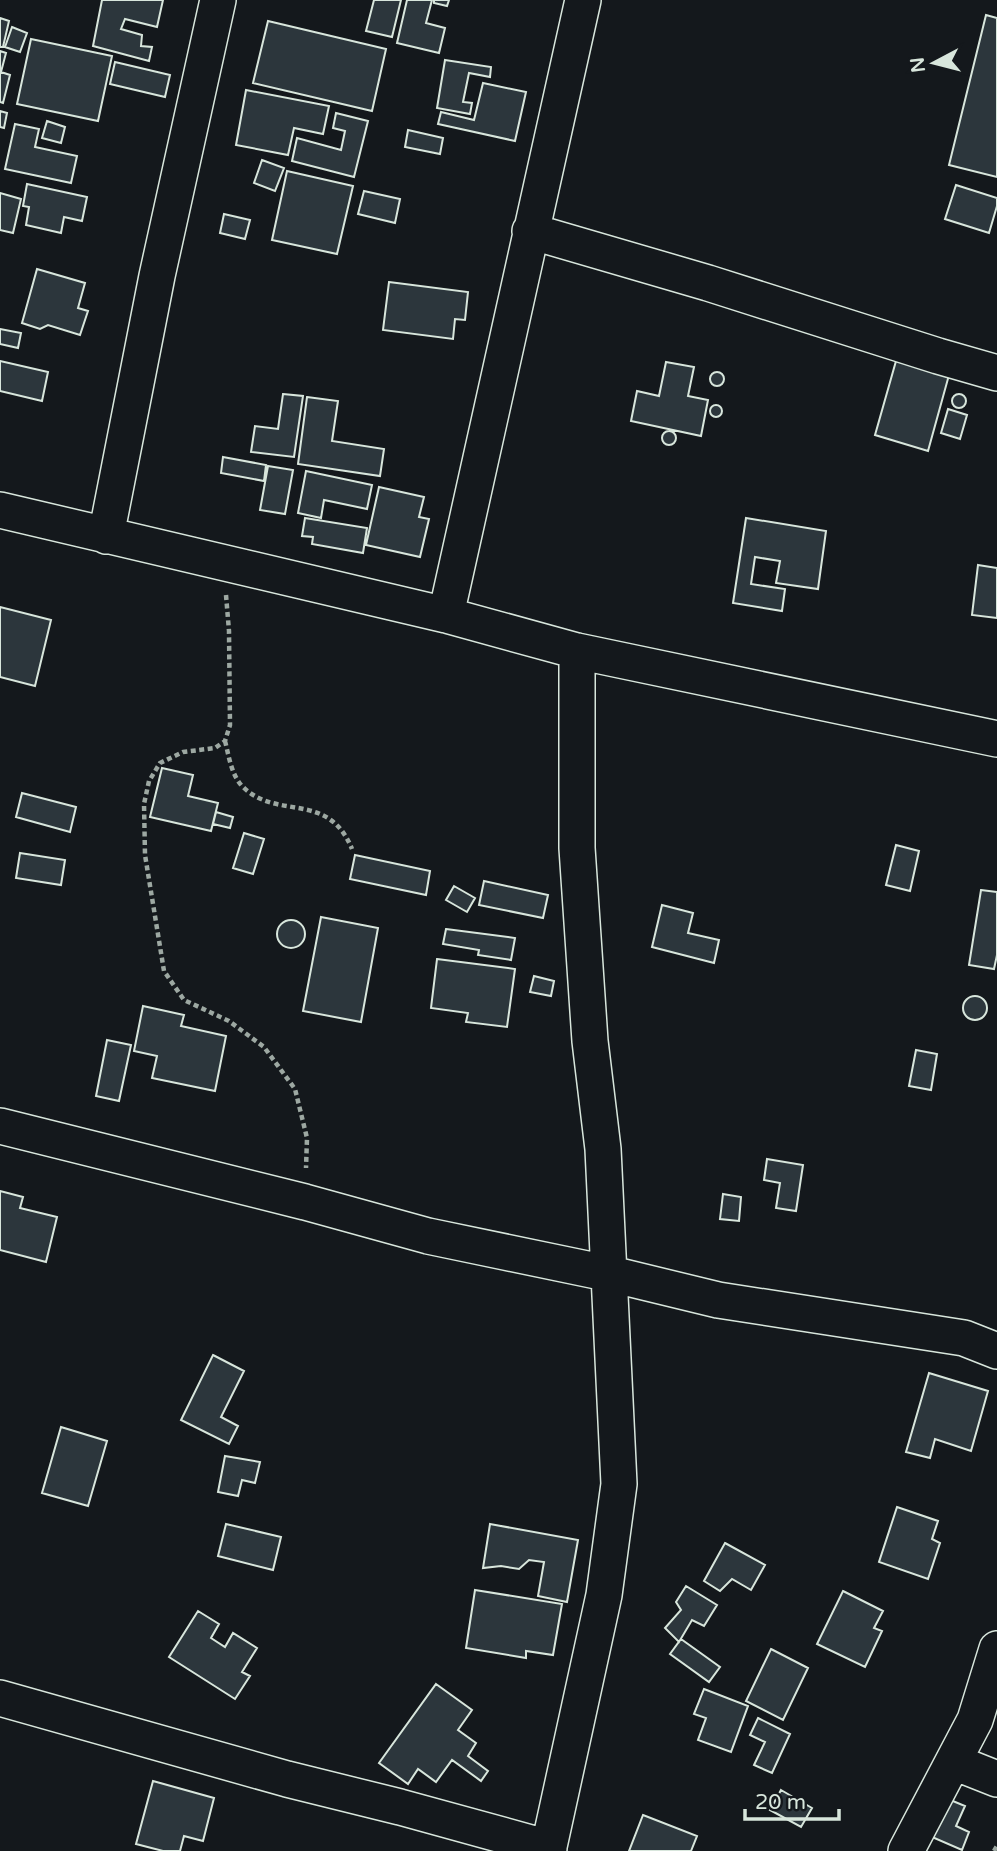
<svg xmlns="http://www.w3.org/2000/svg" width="997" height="1851" font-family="'Varela Round',sans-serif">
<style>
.building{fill:#2c363c;stroke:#d8e6dc;stroke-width:2}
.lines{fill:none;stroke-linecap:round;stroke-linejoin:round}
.minor-casing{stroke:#d8e6dc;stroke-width:38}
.path{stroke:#9da8a2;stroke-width:4.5;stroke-dasharray:5 3.5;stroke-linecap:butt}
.minor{stroke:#14181c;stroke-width:35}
</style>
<rect width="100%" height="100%" fill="#14181c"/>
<path class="building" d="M102 0H163L157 27 125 19 121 29 142 35 141 46 152 47 149 61 93 46Z
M374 0H401L392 37 366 31Z
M407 0H432L426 23 445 28 439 53 397 43Z
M434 0H449L447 6 434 3Z
M986 15 997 18V177L949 165Z
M0 18 9 21 3 47H0Z
M268 21 386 49 372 111 253 83Z
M12 27 27 33 20 52 5 47Z
M31 39 112 56 98 121 17 104Z
M0 51 6 53 1 72 10 75 3 103 0 102Z
M445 60 491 67 490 77 469 73 463 102 472 103 470 114 437 108Z
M115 62 170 75 165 97 110 84Z
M483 83 526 92 515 141 438 124 441 112 474 120Z
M246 90 329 106 323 134 294 128 288 155 236 145Z
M0 111 7 113 4 128 0 127Z
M336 113 368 121 354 177 292 161 297 138 341 150 345 131 333 128Z
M47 121 65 127 61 143 42 138Z
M15 124 39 129 35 147 77 156 71 183 5 169Z
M408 130 443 138 440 154 405 147Z
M262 160 284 168 275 191 254 183Z
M287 171 353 186 337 254 272 240Z
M27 184 87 197 82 221 64 217 61 233 26 225 29 207 23 206Z
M956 185 997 198V206L989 233 945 219Z
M364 191 400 199 395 223 358 214Z
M0 193 21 199 13 233 0 230Z
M224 214 250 220 245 239 220 233Z
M37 269 85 283 78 308 88 311 80 335 48 325 40 329 22 323Z
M389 282 468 292 465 320 455 319 453 339 383 330Z
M0 329 21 333 18 348 0 344Z
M0 361 48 372 42 401 0 391Z
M896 361 949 375 928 451 875 435Z
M666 362 694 367 688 396 708 400 701 436 631 421 637 391 659 396Z
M710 379a7 7 0 1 1 14 0a7 7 0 1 1-14 0Z
M283 394 303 396 294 457 251 452 255 426 278 429Z
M952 401a7 7 0 1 1 14 0a7 7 0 1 1-14 0Z
M307 397 338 401 332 441 384 449 380 476 298 464Z
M710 411a6 6 0 1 1 12 0a6 6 0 1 1-12 0Z
M948 409 967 415 960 439 941 433Z
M662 438a7 7 0 1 1 14 0a7 7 0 1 1-14 0Z
M223 457 266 465 264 481 221 473Z
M268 466 293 470 285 514 260 510Z
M306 471 372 485 367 509 324 500 321 518 298 513Z
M379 487 424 497 419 517 429 519 420 557 366 545Z
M305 518 367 528 363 553 312 544 313 537 302 536Z
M746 518 826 531 818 589 776 583 780 561 755 557 751 584 785 589 782 611 733 603Z
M978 565 997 568V618L972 615Z
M0 607 51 620 35 686 0 677Z
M162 768 193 775 188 796 218 803 211 831 150 817Z
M22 793 76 807 70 832 16 817Z
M216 812 233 817 230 828 213 824Z
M244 833 264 839 253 874 233 868Z
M896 845 919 851 910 891 886 885Z
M20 853 65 860 61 885 16 878Z
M355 855 430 871 426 895 350 879Z
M484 881 548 895 543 918 479 905Z
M454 886 475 898 467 912 446 900Z
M981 890 997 892V955L994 969 969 965Z
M662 905 693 913 688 933 719 940 714 963 652 947Z
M321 917 378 928 361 1022 303 1011Z
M277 934a14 14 0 1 1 28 0a14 14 0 1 1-28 0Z
M446 929 515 938 511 960 478 955 479 950 443 944Z
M437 959 515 969 507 1027 466 1022 468 1013 431 1008Z
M534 976 554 981 551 996 530 992Z
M963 1008a12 12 0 1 1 24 0a12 12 0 1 1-24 0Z
M143 1006 184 1015 181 1026 226 1036 215 1091 152 1078 157 1056 134 1051Z
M107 1040 131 1045 119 1101 96 1096Z
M916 1050 937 1054 931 1090 909 1086Z
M767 1159 803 1165 796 1211 776 1208 780 1183 764 1180Z
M0 1191 23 1197 20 1208 57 1217 46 1262 0 1250Z
M723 1194 741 1197 739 1221 720 1219Z
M213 1355 244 1371 221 1417 238 1426 229 1444 181 1420Z
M929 1373 988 1391 971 1451 935 1439 930 1458 906 1452Z
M61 1427 107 1441 88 1506 42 1493Z
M225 1456 260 1462 255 1483 242 1480 238 1496 218 1492Z
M897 1507 938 1521 932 1539 940 1543 928 1579 879 1562Z
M226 1524 281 1537 273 1570 218 1556Z
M490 1524 578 1540 567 1602 538 1596 544 1562 529 1560 519 1569 501 1566 483 1568Z
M725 1543 765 1565 751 1590 732 1579 720 1591 704 1581Z
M686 1586 717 1605 704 1626 692 1620 679 1642 665 1628 681 1610 676 1602Z
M475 1590 562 1604 553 1655 526 1651V1658L466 1648Z
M843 1591 883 1611 874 1628 882 1631 865 1667 817 1644Z
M198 1611 219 1624 211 1638 225 1647 233 1633 257 1648 242 1672 250 1676 235 1699 169 1657Z
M681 1639 720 1667 709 1682 670 1654Z
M771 1649 808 1668 783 1720 746 1701Z
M436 1684 472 1710 458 1730 476 1743 468 1756 488 1771 481 1781 452 1760 436 1782 418 1769 408 1784 379 1763Z
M704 1689 748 1706 731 1752 698 1740 706 1718 694 1714Z
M758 1718 790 1734 772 1773 754 1765 765 1742 750 1735Z
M153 1781 214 1798 203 1841 184 1836 180 1851H163L136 1844Z
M781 1790 812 1808 801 1827 770 1810Z
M948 1799 965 1806 956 1826 969 1832 962 1850 932 1837Z
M643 1815 697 1836 691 1851H629Z"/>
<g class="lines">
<g class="minor-casing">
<path id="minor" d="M530 231 708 283 938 356 997 373
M0 510 446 615 577 651 997 739
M106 536 157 276 218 0
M446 615 583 0
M0 1126 305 1202 428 1236 611 1274 718 1300 964 1338 997 1351
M0 1698 287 1779 400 1807 549 1848
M954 1762 997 1779
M548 1851 604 1595 619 1484 603 1149 590 1041 577 848V651
M906 1851 975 1720 997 1649"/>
</g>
<path class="path" d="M226 595 229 631 230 725 225 741 215 748 183 752 160 763 149 781 144 804 145 855 164 971 184 1000 229 1021 264 1047 295 1089 307 1138 306 1168
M225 741C229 756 231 775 243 787 278 821 328 790 352 849
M994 1851 997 1846"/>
<use href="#minor" class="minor"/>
</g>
<g transform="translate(934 63) rotate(263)" stroke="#14181c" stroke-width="5" paint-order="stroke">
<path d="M0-5L12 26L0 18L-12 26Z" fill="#d8e6dc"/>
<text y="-10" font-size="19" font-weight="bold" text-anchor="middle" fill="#d8e6dc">N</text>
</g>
<path d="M745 1809v10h94v-10" fill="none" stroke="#d8e6dc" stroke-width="3.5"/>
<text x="755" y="1809" font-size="21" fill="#d8e6dc" stroke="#14181c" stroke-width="5" paint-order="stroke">20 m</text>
</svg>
